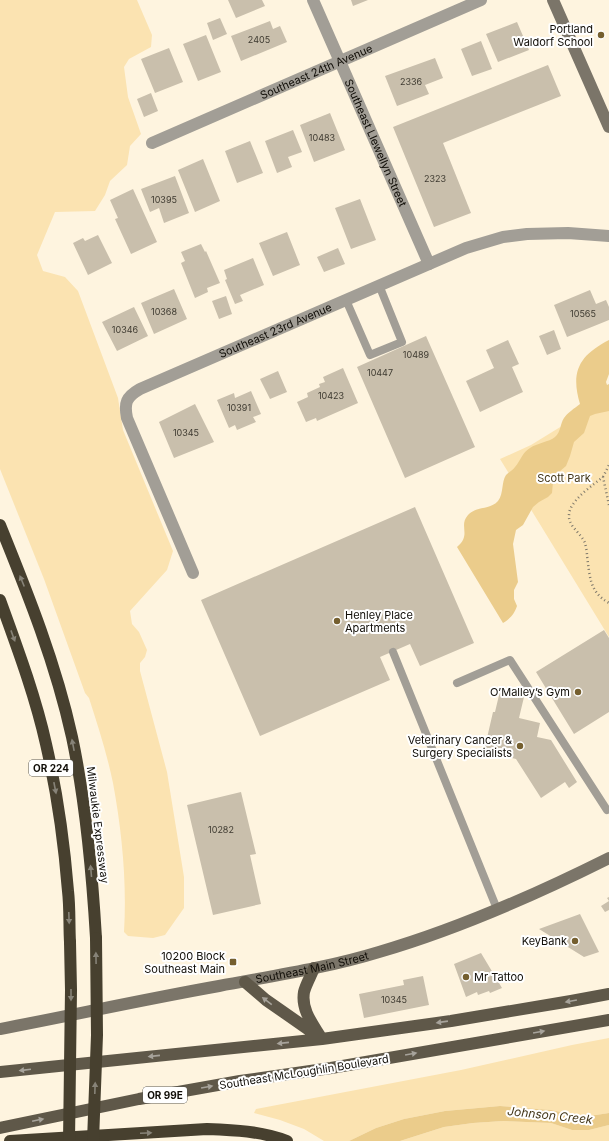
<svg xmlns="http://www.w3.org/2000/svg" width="609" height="1141" font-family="Inter,sans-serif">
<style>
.green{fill:#fbe3b1}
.water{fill:#ebcc8b}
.building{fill:#c9bfac}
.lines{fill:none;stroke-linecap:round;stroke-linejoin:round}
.path{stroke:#7e786b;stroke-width:2.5;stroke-dasharray:1 3;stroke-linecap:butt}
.lane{stroke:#a29e96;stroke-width:8}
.street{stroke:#a29e96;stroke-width:12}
.secondary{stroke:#7b7569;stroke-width:12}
.primary{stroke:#5f5849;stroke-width:12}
.highway{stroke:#47402f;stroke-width:12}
.highway-bridge{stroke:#47402f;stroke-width:12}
.oneway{fill:#878378}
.oneway2{fill:#a7a39b}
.poi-dot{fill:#755f2f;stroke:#fff;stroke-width:1.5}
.labels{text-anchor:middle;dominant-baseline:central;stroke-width:4;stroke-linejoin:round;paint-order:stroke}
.number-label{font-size:9px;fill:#3e3a30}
.shield{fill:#fff;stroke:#585651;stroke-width:1}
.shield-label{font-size:10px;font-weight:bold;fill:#100d07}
.poi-label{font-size:11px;fill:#100d07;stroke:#fff;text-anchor:end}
.street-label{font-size:11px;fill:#100d07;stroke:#fff}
.park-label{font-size:11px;fill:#433618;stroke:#fff}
.water-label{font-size:12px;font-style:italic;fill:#433618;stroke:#fff}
</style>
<rect width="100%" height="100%" fill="#fef4df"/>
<path class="green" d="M0 0H137L152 35 151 47 129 59 124 67 128 97 141 134 130 146 127 165 110 181 105 195 95 211 55 212 37 255 43 271 65 277 78 291 118 398 123 430 173 551 167 570 130 611 132 624 139 632 147 650 145 657 140 663V671L167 772 184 877V908L165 935 153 938 128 936 124 932C127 882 122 832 113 783 107 754 98 726 89 698L85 693 44 579 0 469Z
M609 397V637L500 459 531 445Z
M609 1038V1113L596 1115 581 1116 551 1110 500 1106 445 1111 404 1119 376 1128 349 1141H324L304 1129 280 1120 254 1113 256 1109 461 1070 572 1045Z
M503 1121 551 1123 572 1130H589L609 1125V1141H400L444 1127 473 1123Z"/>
<path class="water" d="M609 340V374L606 382 607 385 609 384V411L595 414 590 416 584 433 574 442 570 456 566 466 559 472 553 482 552 493 548 497 539 502 533 507 523 525 516 530 513 544 518 582 514 590V599L517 606C514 614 511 618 503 623L457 547C472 535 458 526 468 515 476 506 490 510 498 501 504 493 501 483 506 475 509 472 513 470 515 467 521 460 522 453 530 448 537 443 549 442 555 437 561 432 560 424 564 418 567 413 575 408 580 404 570 371 580 355 609 340Z
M500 1106 551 1110 581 1116 596 1115 609 1113V1125L589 1130H572L551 1123 503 1121 473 1123 444 1127 400 1141H349L376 1128 404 1119 445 1111Z"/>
<path class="building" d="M228 0H262L265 6 236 18Z
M351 0H368L353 6Z
M220 18 227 34 213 40 207 23Z
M270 21 273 29 280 26 287 42 241 61 231 36Z
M517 22 529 50 498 62 486 34Z
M206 35 221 72 198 81 183 44Z
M481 41 492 69 472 76 461 49Z
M169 48 183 82 155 93 141 59Z
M435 58 443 78 425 85 429 94 397 106 385 76Z
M548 65 561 96 443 143 471 213 434 227 393 127Z
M151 93 158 111 144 117 137 99Z
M330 113 345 150 314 162 300 125Z
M293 130 302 152 288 157 292 167 277 173 265 141Z
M250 141 263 173 237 183 225 151Z
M203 159 220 201 195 212 178 170Z
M175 176 189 213 164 223 159 208 150 212 141 189Z
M133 189 157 242 131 254 115 219 118 218 110 200Z
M360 199 376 240 351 249 335 208Z
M287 232 300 265 273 276 259 243Z
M98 235 112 263 88 275 73 243 83 238 85 241Z
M201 244 205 252 206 251 220 283 207 288 208 292 195 298 181 263 185 261 181 252Z
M338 248 345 264 324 272 317 257Z
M253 258 264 285 240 295 243 301 235 304 225 280 227 279 224 270Z
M174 289 187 319 154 334 141 303Z
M590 290 596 304 606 300 609 307V320L567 337 554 305Z
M226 296 232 314 219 319 212 301Z
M134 307 148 336 117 351 102 322Z
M554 330 561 349 547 355 539 336Z
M426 336 475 447 405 478 357 367Z
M508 340 519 364 512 367 523 392 480 412 466 381 494 368 486 350Z
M343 368 358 403 317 421 316 418 306 422 297 402 308 397 307 393 320 387 319 384 325 382 323 377Z
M278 371 287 392 270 399 260 379Z
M251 391 261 414 253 417 256 422 237 430 235 425 229 428 217 400 234 393 235 398Z
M195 404 214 442 174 458 159 422Z
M415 507 474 643 420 666 410 644 380 657 390 680 260 736 201 600Z
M604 630 609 638V712L574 734 536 672Z
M500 691 524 697 519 718 540 723 537 737 551 740 577 782 569 788 565 782 541 798 516 759 484 751 493 712H495Z
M241 792 256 854 250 855 261 904 213 915 187 805Z
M609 897V910L605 912 601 906 609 901 607 898Z
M580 914 599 952 584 957 539 929Z
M481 953 502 988 490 993 489 991 478 995 477 992 466 997 454 964Z
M423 976 429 1005 364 1018 359 994 404 985 403 980Z"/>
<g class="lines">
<path class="path" d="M603 477 609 465
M609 505 603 477C593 485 569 501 569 515 568 526 581 533 585 543 586 547 587 552 587 556 590 576 589 592 609 603"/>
<path class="lane" d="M346 300 370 355 402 342 379 285
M393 652 497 909
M457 683 510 660 607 810"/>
<g class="street">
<path id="s1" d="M313 0 429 264"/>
<path id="s2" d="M152 143 481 0"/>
<path id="s3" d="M193 573 127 418C124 403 126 397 140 389L466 248 503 237 527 234 568 233 609 236"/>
</g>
<g class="secondary">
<path d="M553 0 609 127"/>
<path id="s4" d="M0 1029C73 1015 146 999 219 986 272 976 327 968 379 952 458 929 535 895 609 858"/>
</g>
<path class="primary" d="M314 968C311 976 306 984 304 992 301 1009 312 1023 320 1036
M245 982 266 1000 322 1039
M0 1072 322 1039 451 1021 571 1001 609 994
M0 1128 139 1099 240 1081 331 1068 609 1020"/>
<path class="highway" d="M0 525C28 594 56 664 72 737 86 803 92 870 96 938
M0 600C17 647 35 695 46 744 57 792 64 841 68 891 70 908 69 925 70 942
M10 1141 207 1129C234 1130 261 1131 287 1141"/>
<path class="highway-bridge" d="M69 1141 71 990 70 942
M93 1141 97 1035 96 938"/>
</g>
<defs><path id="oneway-solid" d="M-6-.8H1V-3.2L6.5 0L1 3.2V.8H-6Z"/></defs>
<g class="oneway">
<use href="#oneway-solid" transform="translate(22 581) rotate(-112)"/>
<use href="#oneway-solid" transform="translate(13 636) rotate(70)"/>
<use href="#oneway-solid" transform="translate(73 745) rotate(-101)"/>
<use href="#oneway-solid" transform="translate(55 788) rotate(79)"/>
<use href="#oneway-solid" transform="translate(91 871) rotate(-95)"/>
<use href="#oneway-solid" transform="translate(69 918) rotate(88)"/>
<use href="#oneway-solid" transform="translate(96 958) rotate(-91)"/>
<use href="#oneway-solid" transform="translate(71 995) rotate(90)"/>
<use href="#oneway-solid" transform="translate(95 1088) rotate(-88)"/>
<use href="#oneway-solid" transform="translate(146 1133) rotate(-3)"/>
</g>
<g class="oneway2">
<use href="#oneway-solid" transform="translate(267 1001) rotate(-143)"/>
<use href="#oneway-solid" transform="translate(571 1001) rotate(170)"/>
<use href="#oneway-solid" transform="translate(442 1022) rotate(172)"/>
<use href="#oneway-solid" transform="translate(539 1032) rotate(-10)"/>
<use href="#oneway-solid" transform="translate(283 1043) rotate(174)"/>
<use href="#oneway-solid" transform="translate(411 1054) rotate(-10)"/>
<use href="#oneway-solid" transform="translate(154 1056) rotate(174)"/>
<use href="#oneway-solid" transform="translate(25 1070) rotate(173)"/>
<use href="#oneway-solid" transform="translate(207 1087) rotate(-10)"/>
<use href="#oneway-solid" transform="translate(38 1120) rotate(-12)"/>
</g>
<g class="poi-dot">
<circle cx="601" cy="35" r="4"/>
<circle cx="337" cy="621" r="4"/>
<circle cx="578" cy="692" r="4"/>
<circle cx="520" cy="746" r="4"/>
<circle cx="575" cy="941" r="4"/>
<rect x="229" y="958" width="8" height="8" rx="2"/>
<circle cx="466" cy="977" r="4"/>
</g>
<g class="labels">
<g class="number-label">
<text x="259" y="39">2405</text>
<text x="411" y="81">2336</text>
<text x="322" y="137">10483</text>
<text x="435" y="178">2323</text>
<text x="164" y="199">10395</text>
<text x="164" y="311">10368</text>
<text x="583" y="313">10565</text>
<text x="125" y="329">10346</text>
<text x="416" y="354">10489</text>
<text x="380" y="372">10447</text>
<text x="331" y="395">10423</text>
<text x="239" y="407">10391</text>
<text x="186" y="432">10345</text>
<text x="221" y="829">10282</text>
<text x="394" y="999">10345</text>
</g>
<g class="shield">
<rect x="29" y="760" width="44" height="16" rx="3"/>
<rect x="143" y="1087" width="44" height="16" rx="3"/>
</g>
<g class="shield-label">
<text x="51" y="768">OR 224</text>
<text x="165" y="1095">OR 99E</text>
</g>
<g class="poi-label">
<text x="593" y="29">Portland<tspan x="593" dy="13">Waldorf School</tspan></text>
<text x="345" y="615" text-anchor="start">Henley Place<tspan x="345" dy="13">Apartments</tspan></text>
<text x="570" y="692">O’Malley’s Gym</text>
<text x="512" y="740">Veterinary Cancer &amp;<tspan x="512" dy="13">Surgery Specialists</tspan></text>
<text x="567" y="941">KeyBank</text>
<text x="225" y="956">10200 Block<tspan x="225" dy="13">Southeast Main</tspan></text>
<text x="474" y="977" text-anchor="start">Mr Tattoo</text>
</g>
<g class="street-label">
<text stroke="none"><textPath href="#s2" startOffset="179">Southeast 24th Avenue</textPath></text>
<text stroke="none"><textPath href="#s1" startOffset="156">Southeast Llewellyn Street</textPath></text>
<text stroke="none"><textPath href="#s3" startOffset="351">Southeast 23rd Avenue</textPath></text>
<text transform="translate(98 825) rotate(83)">Milwaukie Expressway</text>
<text stroke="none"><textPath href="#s4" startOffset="318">Southeast Main Street</textPath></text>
<text transform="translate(304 1072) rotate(-9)">Southeast McLoughlin Boulevard</text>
</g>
<g class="park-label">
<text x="564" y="478">Scott Park</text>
</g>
<g class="water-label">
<text transform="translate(550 1115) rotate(6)">Johnson Creek</text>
</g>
</g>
</svg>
